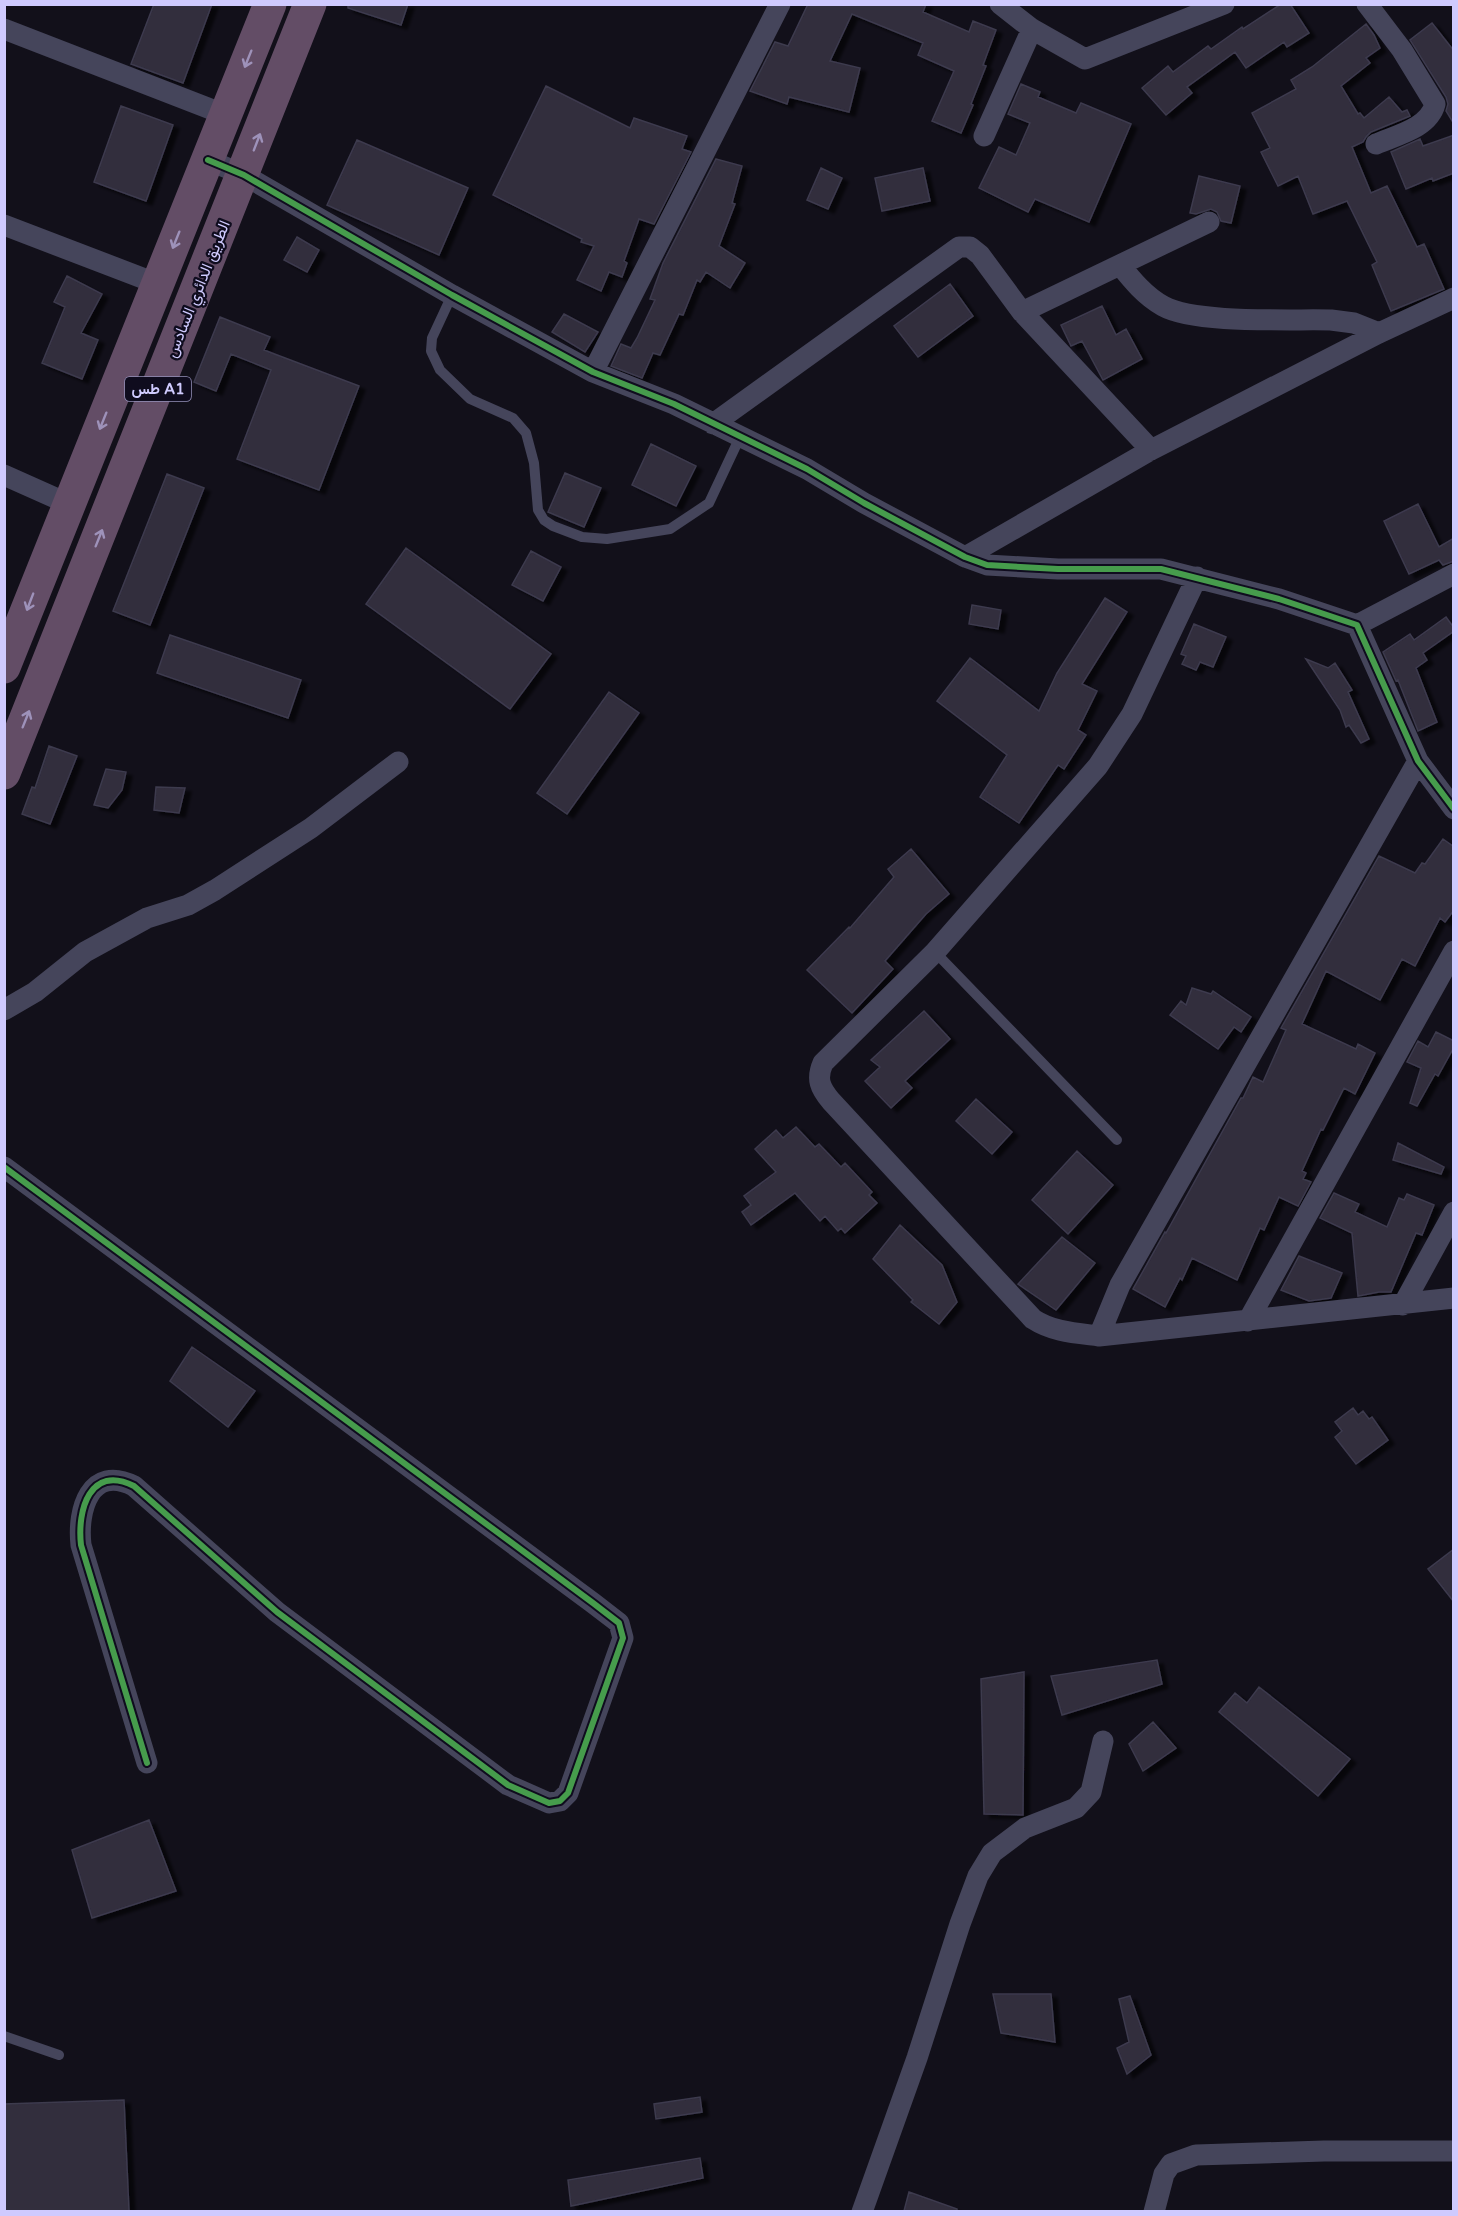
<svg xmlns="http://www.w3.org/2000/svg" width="1458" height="2216" font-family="'Varela Round',Vazirmatn,sans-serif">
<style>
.building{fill:#302d3c;stroke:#3d3a4e;stroke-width:1.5;filter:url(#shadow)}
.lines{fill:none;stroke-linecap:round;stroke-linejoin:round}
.lane{stroke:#45455b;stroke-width:10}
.street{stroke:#45455b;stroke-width:21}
.highway{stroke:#634d66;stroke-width:33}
.cycleway-casing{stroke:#0f0c1e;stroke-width:10}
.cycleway{stroke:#469c4c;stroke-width:6}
.oneway{stroke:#9e92ba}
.labels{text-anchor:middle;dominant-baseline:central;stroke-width:4.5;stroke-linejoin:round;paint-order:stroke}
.shield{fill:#0f0c1e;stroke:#9591bb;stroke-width:1.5}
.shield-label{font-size:15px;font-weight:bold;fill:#cfcafe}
.street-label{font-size:16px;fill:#cfcafe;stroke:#0f0c1e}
</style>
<defs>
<filter id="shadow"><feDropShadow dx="6" dy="4" stdDeviation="1.5" flood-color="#0009"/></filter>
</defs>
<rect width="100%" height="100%" fill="#12101a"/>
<path class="building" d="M154 4H212L183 83 131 64Z
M348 4H408L401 25 348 8Z
M808 4H926L923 12 969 32 973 21 996 30 983 65 986 66 971 104 973 105 961 133 932 121 954 71 918 55 923 43 852 14 830 61 860 68 849 112 789 97 787 104 750 91 775 42 788 46Z
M1281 4H1290L1309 33 1287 47 1284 42 1246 68 1235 52 1187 87 1192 93 1166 115 1142 88 1168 66 1173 72 1208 46 1211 49 1242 27 1243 29Z
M1432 23 1454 51V124L1446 111 1448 104 1446 97 1410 40Z
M1366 24 1374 35 1380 48 1366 58 1370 63 1341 86 1358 114 1360 113 1364 118 1389 97 1402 112 1407 110 1410 116 1371 132 1366 137 1363 142 1352 147 1371 193 1387 186 1417 247 1424 244 1444 289 1391 311 1372 265 1377 262 1347 201 1313 214 1298 176 1278 186 1261 152 1270 148 1252 113 1296 89 1291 80 1312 67Z
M1021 84 1040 92 1038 97 1076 113 1081 103 1131 124 1089 222 1035 199 1028 212 979 188 999 147 1016 155 1030 123 1008 114Z
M546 86 630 128 634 118 687 136 682 149 691 152 654 224 639 219 624 261 627 263 622 277 609 272 601 291 577 280 594 246 581 242 582 239 493 195Z
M121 106 173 125 146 201 94 182Z
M1454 135V173L1433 181 1432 178 1406 189 1391 152 1420 139 1423 146Z
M357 140 468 188 439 255 327 205Z
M716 159 742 166 732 203 735 204 719 246 745 263 730 288 706 272 700 282 697 280 683 315 679 314 660 355 653 353 642 378 611 366 621 344 631 348 637 338 655 300 650 299 663 263Z
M821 168 842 178 828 209 807 200Z
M923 168 930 201 882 211 875 178Z
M1199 176 1240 186 1231 223 1221 221 1217 212 1211 209 1196 214 1190 213Z
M297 237 319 250 307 272 284 260Z
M67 276 102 294 81 333 98 340 82 379 42 363 65 307 54 302Z
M950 284 973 316 918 357 894 326Z
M1102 306 1116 335 1126 329 1142 359 1103 380 1082 341 1071 346 1061 325Z
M564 314 598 332 585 352 552 332Z
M220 317 270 337 264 350 359 386 319 490 237 459 271 370 231 354 216 391 194 382Z
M651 444 696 466 676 506 632 485Z
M565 473 601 488 584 527 548 512Z
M167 474 204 488 150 625 113 611Z
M1418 504 1439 547 1454 538V561L1443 565 1439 560 1409 574 1384 521Z
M406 548 551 654 510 709 366 604Z
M531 551 561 567 543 601 512 585Z
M1105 598 1127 612 1082 684 1097 691 1078 730 1086 735 1064 769 1058 765 1019 823 980 797 1007 755 937 701 970 658 1039 711 1057 673Z
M972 605 1001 610 998 629 969 624Z
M1446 617 1454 628V631L1423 653 1427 660 1416 668 1437 722 1418 731 1398 680 1396 681 1383 652 1410 634 1414 640Z
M1194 624 1226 637 1213 667 1200 662 1196 670 1182 664 1186 656 1181 654Z
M170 635 301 680 288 718 157 673Z
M1306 659 1328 668 1335 663 1352 690 1348 692 1369 739 1361 743 1349 725 1346 727 1340 710Z
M609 692 639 713 567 814 537 793Z
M49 746 77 756 50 824 22 814 32 787 35 788Z
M106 769 126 772 122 790 108 808 94 805Z
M156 787 185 788 179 813 154 810Z
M1443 839 1454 847V910L1445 922 1440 918 1415 966 1402 959 1380 1000 1326 971 1302 1024 1356 1049 1358 1044 1375 1053 1355 1094 1344 1088 1323 1130 1321 1129 1302 1171 1306 1173 1303 1179 1311 1182 1298 1206 1279 1197 1264 1230 1260 1228 1237 1280 1192 1258 1182 1280 1180 1278 1165 1307 1133 1289 1165 1232 1166 1233 1241 1098H1243L1253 1077 1263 1082 1286 1030 1281 1028 1379 856 1415 873 1422 863 1425 864Z
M911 849 949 894 926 914 885 961 893 969 852 1013 807 970 849 927 850 928 894 877 888 869Z
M1192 988 1211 994 1213 991 1251 1017 1241 1032 1234 1027 1218 1049 1170 1015 1181 1001 1186 1005Z
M924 1011 950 1039 905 1081 912 1088 891 1108 865 1081 880 1067 871 1060Z
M1436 1032 1454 1041V1047L1438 1076 1435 1074 1417 1106 1410 1103 1421 1068 1407 1062 1418 1041 1428 1047Z
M976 1099 1012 1132 992 1154 956 1121Z
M796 1127 815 1147 819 1144 841 1167 845 1163 872 1192 869 1195 877 1203 845 1233 841 1228 838 1231 825 1216 820 1221 795 1193 751 1225 742 1212 751 1205 744 1196 776 1172 755 1149 776 1130 783 1138Z
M1398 1143 1444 1167 1441 1174 1393 1160Z
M1077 1151 1113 1185 1068 1234 1032 1200Z
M1334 1193 1359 1204 1355 1212 1387 1227 1399 1198 1404 1200 1407 1194 1434 1205 1422 1235 1416 1233 1391 1292H1379L1358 1296 1352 1233 1320 1218Z
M900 1225 942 1265 957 1302 939 1324 911 1302 913 1300 873 1259Z
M1062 1237 1095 1263 1056 1310 1018 1284Z
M1299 1256 1342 1273 1331 1298 1309 1301 1281 1290Z
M192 1347 255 1391 228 1427 170 1381Z
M1353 1408 1358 1415 1363 1411 1369 1419 1372 1417 1388 1440 1356 1464 1335 1437 1342 1431 1335 1422Z
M1454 1549V1602L1428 1569Z
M1157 1660 1162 1684 1062 1715 1051 1676Z
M1024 1672 1023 1815 984 1814 981 1679Z
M1259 1687 1350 1759 1318 1796 1219 1712 1235 1693 1247 1703Z
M1153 1722 1176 1748 1143 1771 1129 1744Z
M149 1820 176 1891 92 1918 72 1850Z
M993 1994H1051L1055 2042 1001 2033Z
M1130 1996 1151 2055 1127 2074 1117 2048 1129 2042 1119 1999Z
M700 2097 702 2112 656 2119 654 2104Z
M124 2100 129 2211H4V2104Z
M700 2158 703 2178 571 2206 568 2180Z
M909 2192 957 2209V2211H904Z"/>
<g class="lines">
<path class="lane" d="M452 295 432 338 431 351 440 370 470 399 513 418 526 433 534 463 538 510 544 520 553 526 582 537 607 539 670 529 709 503 740 437
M935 952 1117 1140
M4 2036 59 2055"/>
<path class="street" d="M1000 4 1032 29 1085 59 1224 4
M1367 4 1402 50 1435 104C1429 128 1397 135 1376 144
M4 29 226 115
M984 136 1032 29
M208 160 244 175 452 295 593 372 674 404 807 469 864 503 965 557 987 565 1058 569H1161L1279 599 1357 625 1418 761 1454 809
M4 225 158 284
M1120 265C1132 280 1145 296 1163 306 1195 324 1291 319 1331 320L1354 323 1379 333
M1022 312 1209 222
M593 372 780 4
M713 424 959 247H970L980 255 1022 312 1151 450
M4 475 69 504
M965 557 1151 450 1379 333 1454 298
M1197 577 1132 714 1098 766 935 952 823 1063C816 1079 820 1088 831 1101L1033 1319C1053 1332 1075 1333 1099 1336L1454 1298
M1357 625 1454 574
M4 1010 35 992 85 952 147 918 188 905 215 890 311 828 398 762
M4 1167 593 1603 619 1623 623 1638 568 1793 560 1801 549 1803 508 1785 277 1612 134 1486C90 1464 77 1510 81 1545L147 1763
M1403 1305 1454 1212
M1248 1321 1454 951
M1099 1336 1120 1285 1418 761
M862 2212 917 2058 960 1924 978 1876 992 1853 1025 1828 1076 1808 1091 1792 1103 1741
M1154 2212 1164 2174 1171 2164 1196 2155 1324 2151H1454"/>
<path class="highway" d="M4 667 270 4
M4 773 310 4"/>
<g class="cycleway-casing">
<path id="cycleway" d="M208 160 244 175 452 295 593 372 674 404 807 469 864 503 965 557 987 565 1058 569H1161L1279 599 1357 625 1418 761 1454 809
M4 1167 593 1603 619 1623 623 1638 568 1793 560 1801 549 1803 508 1785 277 1612 134 1486C90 1464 77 1510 81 1545L147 1763"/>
</g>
<use href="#cycleway" class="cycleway"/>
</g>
<defs><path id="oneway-shaft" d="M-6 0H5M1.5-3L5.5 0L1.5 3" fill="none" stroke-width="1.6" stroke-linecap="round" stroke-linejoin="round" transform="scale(1.5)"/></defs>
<g class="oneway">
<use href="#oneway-shaft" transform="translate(248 59) rotate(112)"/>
<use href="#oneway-shaft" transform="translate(257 142) rotate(-69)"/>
<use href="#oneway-shaft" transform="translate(176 240) rotate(112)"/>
<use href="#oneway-shaft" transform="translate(103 421) rotate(112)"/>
<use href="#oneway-shaft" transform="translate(99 538) rotate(-68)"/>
<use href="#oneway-shaft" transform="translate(30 602) rotate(111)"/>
<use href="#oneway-shaft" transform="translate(26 719) rotate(-68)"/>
</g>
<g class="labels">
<rect class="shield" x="125" y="377" width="66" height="24" rx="4.5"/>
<g class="shield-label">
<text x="158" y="389">طس A1</text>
</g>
<g class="street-label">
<text transform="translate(198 289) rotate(-68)">الطريق الدائري السادس</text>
</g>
</g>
<rect width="1458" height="2216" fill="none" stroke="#cfcafe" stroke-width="12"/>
</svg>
